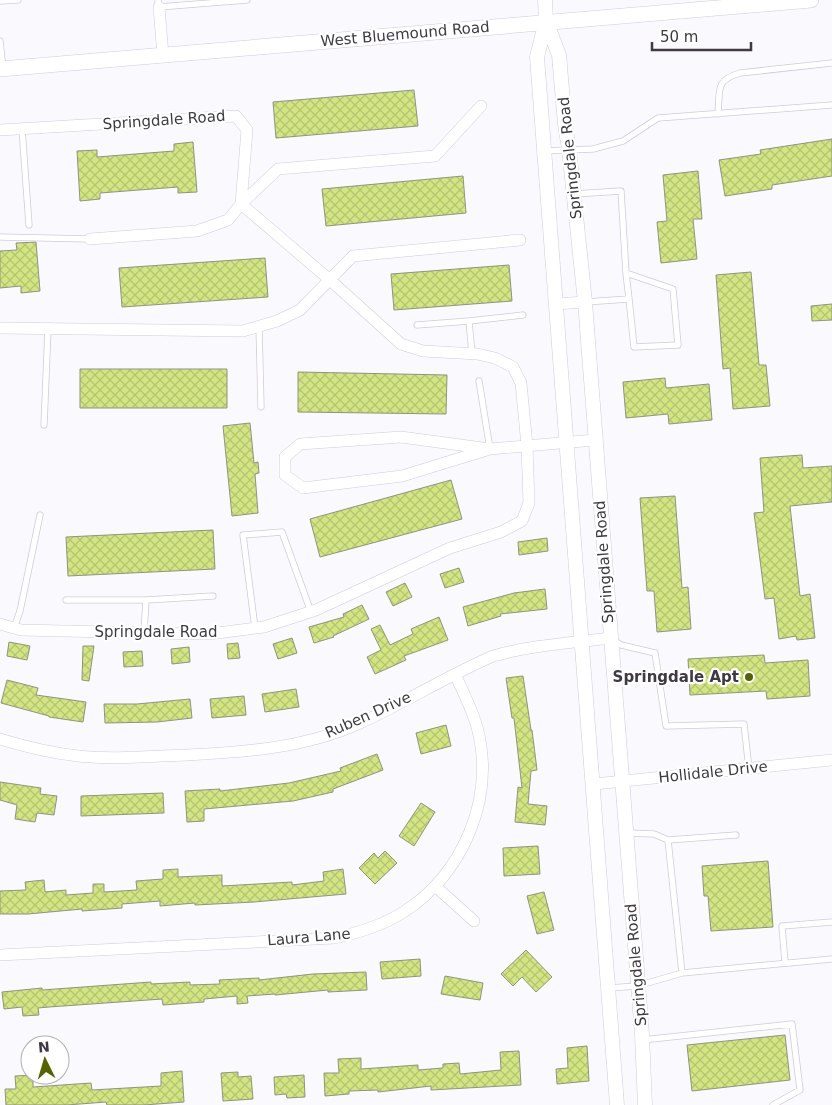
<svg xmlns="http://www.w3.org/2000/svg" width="832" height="1105" font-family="'DejaVu Sans',sans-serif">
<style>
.building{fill:url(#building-cross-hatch);stroke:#8f9381}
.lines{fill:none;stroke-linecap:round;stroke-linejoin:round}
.service-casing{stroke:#d0cade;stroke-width:7}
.minor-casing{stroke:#d0cade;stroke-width:12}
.tertiary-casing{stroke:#d0cade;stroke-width:15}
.secondary-casing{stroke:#d0cade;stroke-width:16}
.service{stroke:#fff;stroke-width:5.5}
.minor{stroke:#fff;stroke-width:11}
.tertiary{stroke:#fff;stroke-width:14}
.secondary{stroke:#fff;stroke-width:15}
.poi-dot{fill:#566100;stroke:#fff;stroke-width:2}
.labels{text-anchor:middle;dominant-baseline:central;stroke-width:4.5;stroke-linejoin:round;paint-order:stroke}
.street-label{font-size:15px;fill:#3d3a42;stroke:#fff}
.poi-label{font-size:15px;font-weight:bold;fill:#3d3a42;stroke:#fff;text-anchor:end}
</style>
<defs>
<pattern id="building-cross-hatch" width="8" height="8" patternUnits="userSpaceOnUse" patternTransform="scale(1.25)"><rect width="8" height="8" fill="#d3e482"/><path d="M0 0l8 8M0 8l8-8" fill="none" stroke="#b6c472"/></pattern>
</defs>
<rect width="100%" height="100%" fill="#faf9fd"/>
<path class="building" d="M414 90 418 126 276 138 273 102Z
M832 139V176L772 185V189L725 196 719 160 761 154 760 150Z
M193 142 197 192 178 193V187L100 193V199L80 201 77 151 97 150V157L174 151V144Z
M698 171 702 219H693L697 259 661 263 657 222 667 221 663 175Z
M463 176 466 213 326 226 322 189Z
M36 242 40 291 21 293V286L0 288V251L17 250 16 243Z
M265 258 268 297 122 307 119 268Z
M509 265 512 301 394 310 391 274Z
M751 272 759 365H766L770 406 733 409 730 368 723 369 716 275Z
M832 304V320L812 321 811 306Z
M80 369H227V408H80Z
M298 372 447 375 446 414 298 412Z
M665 378 666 388 709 384 712 420 669 424 668 414 626 418 623 382Z
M250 423 254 463 258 462 259 473 255 474 258 513 232 516 223 426Z
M802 455 803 468 832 466V502L790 506 800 596 810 594 815 638 797 640 796 636 779 639 774 598 765 599 754 513 764 512 760 458Z
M451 480 462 519 320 557 310 519Z
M675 496 682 588 688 587 691 629 657 632 654 591H647L640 498Z
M213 530 215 569 68 576 66 537Z
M547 538 548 551 519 555 518 542Z
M459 568 464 582 445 588 440 574Z
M405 583 412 597 393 606 386 592Z
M545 589 547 609 500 614 501 616 468 626 463 607 514 593Z
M362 605 369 619 333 636 334 637 314 643 309 627 344 617 343 614Z
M439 617 448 640 404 656 406 660 375 674 367 657 381 650 371 629 380 625 390 645 413 634 411 629Z
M292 638 297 653 278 659 273 644Z
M9 642 30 646 27 660 7 656Z
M238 643 240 658 228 659 227 644Z
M83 646H94L89 681 82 680Z
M189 647 190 662 172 664 171 649Z
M142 651 143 666 124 667 123 652Z
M764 655 765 663 808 660 810 696 767 699 766 691 690 695 688 659Z
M523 676 531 730H532L537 770 531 771 528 804 547 806 545 825 515 822 518 787 522 788 514 718H512L506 678Z
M7 680 38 688 36 695 86 702 83 722 49 717V716L1 703Z
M296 689 299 707 265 712 262 694Z
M244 696 246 715 212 718 210 699Z
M190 699 192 718 157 722 105 723 104 704H137Z
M446 725 451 746 421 754 416 733Z
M377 754 383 770 333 789V792L293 801 204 809V821L187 822 185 791 220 789V791L289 783 341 771 340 768Z
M0 782 41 788 40 794 57 796 54 815 37 813 35 822 15 819 17 805 0 800Z
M163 793 164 813 81 816V796Z
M421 803 435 812 414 846 399 836Z
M538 846 540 874 504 876 503 848Z
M385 851 397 863 375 884 359 868 374 853 378 858Z
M768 861 773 927 711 931 708 896H704L702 866Z
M178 869V877L222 875V886L292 882V885L324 881 323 872 343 869 346 894 254 902 195 905V903L160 906V901L122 904V908L82 911V909L28 914H0V891L26 890 25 882 44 880 45 892 66 890V895L93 893V884H104V892L137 890 136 881 163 879V870Z
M544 892 554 930 537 934 527 896Z
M526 950 552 977 536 992 522 977 513 986 501 974Z
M420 959 421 976 382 979 380 962Z
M366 972 367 990 328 992V990L275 995V994L247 996 248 1003 237 1004V996L204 999V1002L163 1005 162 999 49 1007 38 1008 39 1015 23 1016 22 1007 4 1009 2 992 42 988V990L151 982V984L190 982V985L220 984 219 980 259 978V980L313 974Z
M445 976 483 983 480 1000 441 994Z
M785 1035 790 1080 692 1091 687 1045Z
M587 1046 589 1081 557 1084 556 1069 568 1068 567 1048Z
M519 1051 521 1085 431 1090V1086L378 1092V1090L349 1091V1094L325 1096 324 1073H339L338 1059 361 1058V1069L418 1065V1070L443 1068V1064L459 1063 460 1074 501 1070 500 1052Z
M182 1071 184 1102 144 1105H107L106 1102 67 1105H6L5 1089H16L15 1076 33 1075V1087L91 1083 92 1090 161 1086V1073Z
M238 1072V1077L251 1076 253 1099 223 1101 221 1073Z
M304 1075 305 1097 287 1098 286 1094 275 1095 274 1077Z"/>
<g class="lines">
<g class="service-casing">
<path id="service" d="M158 0 159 7 247 0
M0 1 18 0
M0 41 3 69
M718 114C720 90 715 80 740 73L832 63
M22 129 29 225
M544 151 593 149 623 141 658 118 832 105
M574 194 621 191 626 273 673 289 678 345 634 347 629 299 585 302
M0 237 90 239
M626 273 629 299
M469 321 523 315
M417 325 469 321 472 354
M259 326 261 407
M479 381 490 449
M44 425 48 329
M66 600H146
M14 628 20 611 40 515
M255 628 243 535 282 532 311 612
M144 633 146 600 213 596
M612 639 621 645 655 653 666 726 744 724 749 769
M627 833 654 834 668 840 736 835
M668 840 682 973 832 959
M785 963 782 926 832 922
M609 988 637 986 682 973
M642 1040 792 1024 800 1090 773 1105"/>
</g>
<g class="minor-casing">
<path id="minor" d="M159 7 163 55
M0 130 236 116 247 130 241 204 228 220 197 231 90 239
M556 304 585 302
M0 328 243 331 277 321 300 310 353 256 520 240
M490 449 402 476 303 488 285 475V457L300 444 401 437 490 449 595 440
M0 624 21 630 150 633 210 634 264 627 316 610 450 548 501 532 522 521 529 503 527 446 521 383 513 367 495 358 477 354 423 351 401 344 330 280 241 204 278 169 435 156 481 106
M0 739C26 747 51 753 78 756 114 760 151 756 187 755 245 752 304 748 358 724 404 703 447 676 493 656 532 645 571 643 610 638
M594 784 832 760
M435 886 474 921
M0 955 334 938C358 933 381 926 402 913 463 875 496 798 477 727 472 709 463 692 455 674"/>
</g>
<g class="tertiary-casing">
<path id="tertiary" d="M545 0 546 21 537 57 617 1105
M546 21 559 55 565 124 569 149 585 302 642 1035 645 1105"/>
</g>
<g class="secondary-casing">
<path id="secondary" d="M0 69 811 0"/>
</g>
<use href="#service" class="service"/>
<use href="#minor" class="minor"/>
<use href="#tertiary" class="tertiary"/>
<use href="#secondary" class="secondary"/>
</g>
<circle class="poi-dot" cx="749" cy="677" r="5"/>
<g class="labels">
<g class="street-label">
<text transform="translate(405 34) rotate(-5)">West Bluemound Road</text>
<text transform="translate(164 120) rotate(-4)">Springdale Road</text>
<text transform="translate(570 158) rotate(-96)">Springdale Road</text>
<text transform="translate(604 562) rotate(-94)">Springdale Road</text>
<text x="156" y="632">Springdale Road</text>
<text transform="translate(368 715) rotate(-24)">Ruben Drive</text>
<text transform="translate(713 772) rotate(-6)">Hollidale Drive</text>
<text transform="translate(309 937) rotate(-5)">Laura Lane</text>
<text transform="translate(636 965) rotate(-95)">Springdale Road</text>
</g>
<g class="poi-label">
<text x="739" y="677">Springdale Apt</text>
</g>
</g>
<g transform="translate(45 1060) rotate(355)"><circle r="24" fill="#ffffff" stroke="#b1b0b3"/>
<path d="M0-4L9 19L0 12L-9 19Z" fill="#566100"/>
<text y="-8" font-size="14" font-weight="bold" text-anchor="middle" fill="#3d3a42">N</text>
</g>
<path d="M652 42v8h99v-8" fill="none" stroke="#3d3a42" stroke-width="2.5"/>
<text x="660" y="42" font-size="15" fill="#3d3a42" stroke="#ffffff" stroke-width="4" paint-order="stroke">50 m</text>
</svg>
